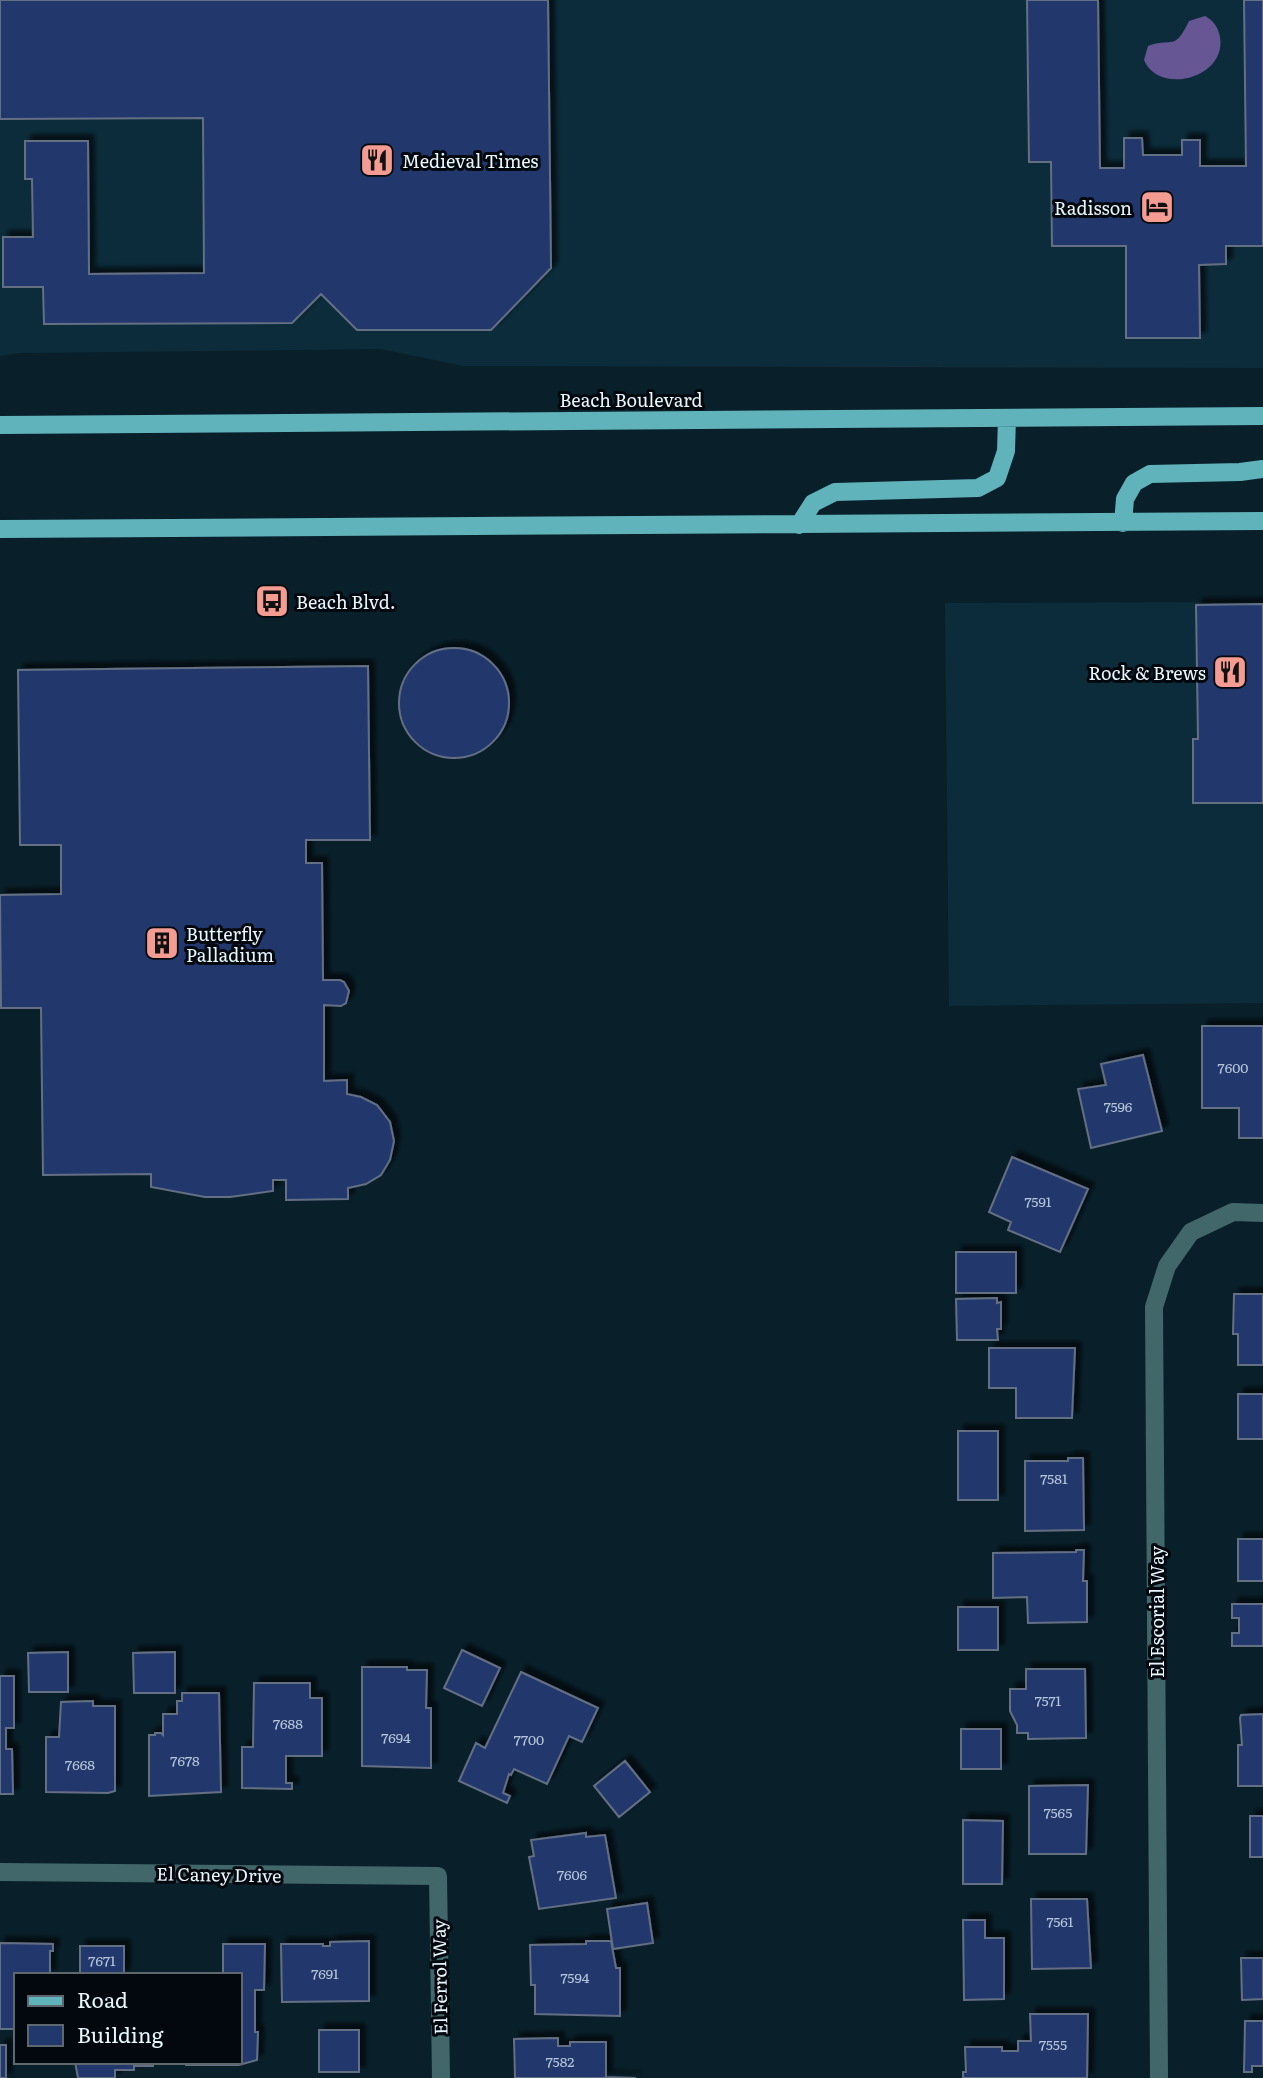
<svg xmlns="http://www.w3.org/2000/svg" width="1263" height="2078" font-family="Literata,serif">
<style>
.built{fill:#0c2c3b}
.water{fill:#665693}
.building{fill:#21386d;stroke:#646f84;stroke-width:2;filter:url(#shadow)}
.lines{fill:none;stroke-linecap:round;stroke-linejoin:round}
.minor{stroke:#42676a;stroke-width:18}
.major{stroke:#60b3ba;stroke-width:18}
.labels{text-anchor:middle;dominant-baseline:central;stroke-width:6;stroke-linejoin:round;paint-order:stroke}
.number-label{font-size:14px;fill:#b6c6da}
.poi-label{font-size:18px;fill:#e8f6fe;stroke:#02080d;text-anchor:start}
.street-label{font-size:18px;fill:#e8f6fe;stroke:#02080d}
</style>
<defs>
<filter id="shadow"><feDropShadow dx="6" dy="-6" stdDeviation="2" flood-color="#0009"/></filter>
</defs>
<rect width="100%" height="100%" fill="#09202b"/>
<path class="built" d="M0 0H1263V368L463 366 381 349 20 353 0 356Z
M1263 602V1003L949 1006 945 603Z"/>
<path class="water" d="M1205 16C1214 21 1218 27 1220 37 1227 78 1159 96 1144 60L1148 46C1173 37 1174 52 1189 21Z"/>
<path class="building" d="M0 0H548L551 268 491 330H357L321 294 292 323 44 324 43 287H3V237H33L32 179H25V141H88L89 274 204 273 203 118 0 119Z
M1027 0H1098L1100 168H1124V138H1142L1143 155H1182V140H1200V166H1246L1244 0H1263V246H1226V264L1199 265 1200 338H1126V246H1052L1051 162H1029Z
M1263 604V803H1193V739H1198L1196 605Z
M399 703a55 55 0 1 1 110 0a55 55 0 1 1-110 0Z
M368 666 370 840H306V863H322L323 980H340L344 982 349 991 346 1003 341 1006 324 1005V1081L347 1080V1094L361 1097 377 1105 390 1122 394 1141 390 1160 381 1175 366 1184 348 1188V1199L286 1200V1180H273V1191L230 1197H205L151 1187V1174L43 1175 41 1008H1L0 895 61 894V845H20L18 670Z
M1202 1026H1263V1138H1239V1108H1202Z
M1143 1055 1162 1131 1091 1148 1078 1089 1106 1085 1101 1064Z
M1012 1157 1088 1189 1060 1252 1008 1230 1011 1222 989 1212Z
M956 1252H1016V1293H956Z
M1234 1294H1263V1365H1238V1334H1233Z
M997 1298V1303L1001 1302V1329H997L998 1340H957L956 1299Z
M989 1348H1075L1072 1418H1016V1388H989Z
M1238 1394H1263V1439H1238Z
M958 1431H998V1500H958Z
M1068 1458H1083L1084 1530 1025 1531V1461H1068Z
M1238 1539H1263V1581H1238Z
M1076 1550H1084L1083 1581H1087V1622L1028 1623 1027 1597 993 1598V1553L1076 1552Z
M1232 1604H1263V1646H1232V1633H1239V1618H1232Z
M958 1607H998V1650H958Z
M462 1650 500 1668 482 1706 444 1688Z
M68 1652V1692H29L28 1653Z
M175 1652V1693H134L133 1653Z
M362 1667H407V1670H427L426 1708H431V1768L362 1766Z
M1026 1669H1085L1086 1738 1028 1739V1733H1017V1725L1010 1711V1689H1026Z
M521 1672 598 1708 582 1742 569 1736 547 1784 514 1769 511 1775 509 1774 503 1793 510 1796 507 1803 459 1781 476 1743 485 1748Z
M0 1676H14V1728H6V1749H12L13 1794H0Z
M254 1683H310V1698H322V1756H286V1783H292V1789L242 1788V1747H253Z
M182 1693H219L221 1792 149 1796V1735H155V1733H161L163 1735V1714H177V1701H182Z
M93 1701V1706H115V1791L108 1793 46 1792V1737H59L61 1702Z
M1263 1714V1786H1238V1745H1242L1240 1718 1241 1715Z
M961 1729H1001V1769H961Z
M625 1761 650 1792 619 1817 594 1786Z
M1088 1785 1086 1854H1029V1786Z
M1250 1816H1263V1857H1250Z
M963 1820 1003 1821 1002 1884H963Z
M586 1833V1837L605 1835 616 1898 539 1909 529 1857 534 1856 531 1840Z
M1031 1899H1087L1091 1968 1032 1969Z
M647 1903 653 1943 613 1949 607 1909Z
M963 1920H985V1938H1004V1999L964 2000Z
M369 1941V2001L282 2002 281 1944H323V1946H330V1942Z
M586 1941H611L616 1968H620V2016L535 2014V1985H531L530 1945 586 1944Z
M0 1943 53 1944V1951H50V1975H16V2029H0Z
M223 1944H265L264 1990H255V2032H258L257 2060 239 2065H186V2062H240V1975H223Z
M80 1946H124V1975H80Z
M1241 1958H1263V1999L1242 2000Z
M1030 2014H1088L1087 2078H963V2072H966L965 2047H1002V2051H1018V2041H1031Z
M1245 2021H1263V2066H1252V2072H1244Z
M319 2030H359V2072H319Z
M558 2038V2046H570V2042H606V2077L636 2078H515L514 2039Z
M0 2045H6V2078H0Z
M75 2062H153V2066H134V2070H115V2078H78Z"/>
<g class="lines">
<path class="minor" d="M0 1872 438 1876 441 2078
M1159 2078 1154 1307 1167 1266 1191 1232 1233 1212 1263 1213"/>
<path class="major" d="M0 425 1263 416
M1123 523 1125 499 1134 483 1150 474 1240 472 1263 469
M799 525 813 503 835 492 978 488 997 478 1006 451 1007 418
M0 529 1263 521"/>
</g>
<defs>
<g id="restaurant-square" transform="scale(1.75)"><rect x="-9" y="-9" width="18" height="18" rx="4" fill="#f59c92" stroke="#02080d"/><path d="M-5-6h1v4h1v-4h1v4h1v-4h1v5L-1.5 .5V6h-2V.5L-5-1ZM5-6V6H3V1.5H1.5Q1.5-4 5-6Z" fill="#111"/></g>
<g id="hotel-square" transform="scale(1.75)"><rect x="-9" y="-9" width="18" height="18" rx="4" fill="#f59c92" stroke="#02080d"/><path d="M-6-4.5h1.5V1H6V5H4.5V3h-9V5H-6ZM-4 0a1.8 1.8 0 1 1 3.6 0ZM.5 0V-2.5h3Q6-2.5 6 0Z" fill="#111"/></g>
<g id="bus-square" transform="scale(1.75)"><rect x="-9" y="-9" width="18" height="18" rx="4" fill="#f59c92" stroke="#02080d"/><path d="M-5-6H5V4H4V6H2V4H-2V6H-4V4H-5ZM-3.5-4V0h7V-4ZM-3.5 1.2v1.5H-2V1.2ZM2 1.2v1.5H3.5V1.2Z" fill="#111"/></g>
<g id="building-square" transform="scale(1.75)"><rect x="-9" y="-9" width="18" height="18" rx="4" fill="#f59c92" stroke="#02080d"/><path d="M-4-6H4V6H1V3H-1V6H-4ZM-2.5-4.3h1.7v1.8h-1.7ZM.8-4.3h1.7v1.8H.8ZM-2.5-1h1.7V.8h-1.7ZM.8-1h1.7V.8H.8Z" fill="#111"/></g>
</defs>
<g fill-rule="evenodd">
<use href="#restaurant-square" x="377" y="160"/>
<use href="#hotel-square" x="1157" y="207"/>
<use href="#bus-square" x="272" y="601"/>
<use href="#restaurant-square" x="1230" y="672"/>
<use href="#building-square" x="162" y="943"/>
</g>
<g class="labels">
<g class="number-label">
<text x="1233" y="1067">7600</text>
<text x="1118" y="1106">7596</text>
<text x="1038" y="1201">7591</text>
<text x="1054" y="1478">7581</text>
<text x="1048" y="1700">7571</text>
<text x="288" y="1723">7688</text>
<text x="396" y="1737">7694</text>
<text x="529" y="1739">7700</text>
<text x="185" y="1760">7678</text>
<text x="80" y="1764">7668</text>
<text x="1058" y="1812">7565</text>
<text x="572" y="1874">7606</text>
<text x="1060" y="1921">7561</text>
<text x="102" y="1960">7671</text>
<text x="325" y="1973">7691</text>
<text x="575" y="1977">7594</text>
<text x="1053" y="2044">7555</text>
<text x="560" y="2061">7582</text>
</g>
<g class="poi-label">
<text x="402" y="160">Medieval Times</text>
<text x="1132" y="207" text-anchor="end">Radisson</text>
<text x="296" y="601">Beach Blvd.</text>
<text x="1206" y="672" text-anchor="end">Rock &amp; Brews</text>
<text x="186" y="933">Butterfly<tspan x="186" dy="21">Palladium</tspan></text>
</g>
<g class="street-label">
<text x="631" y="399">Beach Boulevard</text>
<text transform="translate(1156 1612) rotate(-90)">El Escorial Way</text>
<text transform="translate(219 1874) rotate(1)">El Caney Drive</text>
<text transform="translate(439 1977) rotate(-91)">El Ferrol Way</text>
</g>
</g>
<rect x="14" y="1973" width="228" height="91" fill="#02080d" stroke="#5e676d" stroke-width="2"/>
<rect x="28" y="1996" width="35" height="10" fill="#60b3ba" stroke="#5e676d" stroke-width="2"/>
<text x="77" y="2008" font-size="21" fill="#e8f6fe">Road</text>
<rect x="28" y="2025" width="35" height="21" fill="#21386d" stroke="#5e676d" stroke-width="2"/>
<text x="77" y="2043" font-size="21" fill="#e8f6fe">Building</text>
</svg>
